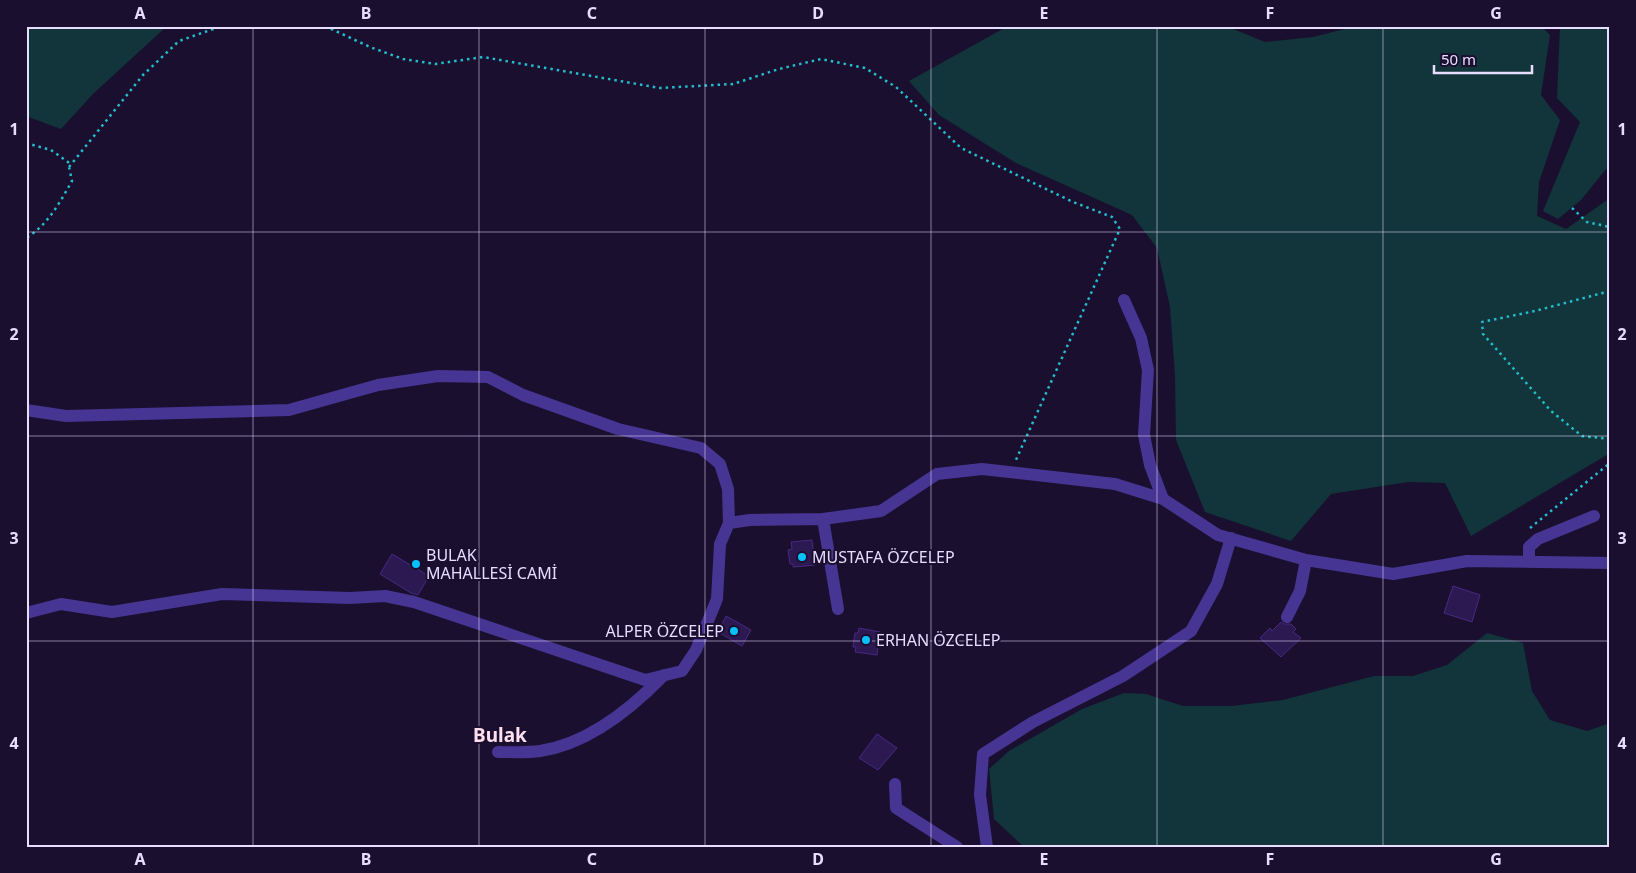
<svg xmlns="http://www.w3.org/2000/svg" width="1636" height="873" font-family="'Noto Sans',sans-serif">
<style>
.green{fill:#11353a}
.building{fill:#2d1952;stroke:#482881}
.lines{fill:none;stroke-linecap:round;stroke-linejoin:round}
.path{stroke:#23bdcd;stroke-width:2.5;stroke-dasharray:2.5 4;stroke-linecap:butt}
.minor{stroke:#473593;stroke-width:12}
.grid{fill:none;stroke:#e6ddff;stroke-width:1;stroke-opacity:0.55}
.poi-dot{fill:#09c0ff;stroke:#1a0f2f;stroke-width:2}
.labels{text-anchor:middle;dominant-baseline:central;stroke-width:4;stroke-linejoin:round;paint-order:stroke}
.poi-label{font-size:16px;fill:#e6ddff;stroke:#1a0f2f;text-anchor:start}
.quarter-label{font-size:19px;font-weight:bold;fill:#ffdfee;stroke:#1a0f2f}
.neatline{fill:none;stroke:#e6ddff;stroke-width:2}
.grid-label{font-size:16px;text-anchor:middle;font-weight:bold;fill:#e6ddff}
</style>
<rect width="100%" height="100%" fill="#1a0f2f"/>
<path class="green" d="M26 26H167L93 94 61 129 26 116Z
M1008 26H1226L1265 42 1313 37 1356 26H1541L1550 35 1541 95 1560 120 1539 182 1537 216 1566 229 1610 198V453L1471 536 1445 483 1408 482 1331 494 1291 541 1205 512 1176 440 1175 376 1170 307 1157 248 1132 215 1016 163 939 115 909 81Z
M1560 26H1610V171L1606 169 1581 200 1558 219 1543 211 1580 122 1557 98Z
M1487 633 1523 643 1532 691 1550 720 1587 731 1610 723V847H1024L994 819 989 769 1009 751 1082 709 1124 693 1146 694 1183 706H1231L1283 700 1374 676H1413L1447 665Z"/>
<path class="building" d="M812 540 815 565 793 567V564H790L788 550 792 549 791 542Z
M392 554 429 576 418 595 411 593 380 574Z
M1453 586 1480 595 1472 622 1444 613Z
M726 616 751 630 742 646 718 632Z
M1281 622 1284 624H1291L1296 629 1293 632 1301 638 1281 657 1260 638 1270 628 1272 631Z
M859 628 880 632 877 655 855 652 856 647H853L855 633H858Z
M877 734 897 748 878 770 859 758Z"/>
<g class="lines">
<path class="path" d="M325 26 370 47 403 59 435 64 483 57 660 88 733 84 779 69 821 59 865 68 896 87 961 148 1073 202 1112 217 1120 229 1015 462
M26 143 51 150 68 162 72 181C60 202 48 225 26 238
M69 167 143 75 179 41 222 26
M1572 208 1587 222 1610 227
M1610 291 1535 311 1482 322 1483 334 1551 411 1582 436 1610 439
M1530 528 1610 463"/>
<path class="minor" d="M1124 300 1141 338 1148 370 1144 435 1150 465 1163 499
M26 410 66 416 289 410 378 385 438 376 488 377 523 395 618 429 701 448 720 464 728 489 729 523
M823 519 838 609
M1529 562V547L1538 539 1594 516
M26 613 61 604 112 612 222 594 350 598 385 596 414 602 645 680 682 671 696 650 717 599 720 544 729 523 750 520 823 519 881 511 937 474 982 469 1115 484 1163 499 1218 535 1306 560 1393 574 1467 561 1610 563
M1287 617 1300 591 1306 560
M498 752C512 752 527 753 540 751 588 744 631 709 664 675
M895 784 896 808 957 847
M987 847 980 795 983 754 1033 722 1123 676 1191 631 1217 584 1231 538"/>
</g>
<path class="grid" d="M253 26V847M479 26V847M705 26V847M931 26V847M1157 26V847M1383 26V847M26 232H1610M26 436H1610M26 641H1610"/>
<g class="poi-dot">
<circle cx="802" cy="557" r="5"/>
<circle cx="416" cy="564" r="5"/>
<circle cx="734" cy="631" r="5"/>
<circle cx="866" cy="640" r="5"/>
</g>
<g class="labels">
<g class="poi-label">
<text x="426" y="555">BULAK<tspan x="426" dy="18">MAHALLESİ CAMİ</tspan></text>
<text x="812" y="557">MUSTAFA ÖZCELEP</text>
<text x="724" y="631" text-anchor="end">ALPER ÖZCELEP</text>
<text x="876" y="640">ERHAN ÖZCELEP</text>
</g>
<g class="quarter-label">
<text x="500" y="735">Bulak</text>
</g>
</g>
<rect width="1636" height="873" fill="none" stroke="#1a0f2f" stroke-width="55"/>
<path d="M1434 65v8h98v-8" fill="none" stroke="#e6ddff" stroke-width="2.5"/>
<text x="1441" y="65" font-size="15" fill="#e6ddff" stroke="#1a0f2f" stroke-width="4" paint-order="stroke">50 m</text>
<rect x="28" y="28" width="1580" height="818" class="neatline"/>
<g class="grid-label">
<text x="140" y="19">A</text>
<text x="366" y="19">B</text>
<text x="592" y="19">C</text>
<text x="818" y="19">D</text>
<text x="1044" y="19">E</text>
<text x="1270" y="19">F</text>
<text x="1496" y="19">G</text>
<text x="14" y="135">1</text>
<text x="1622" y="135">1</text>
<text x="14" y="340">2</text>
<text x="1622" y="340">2</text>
<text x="14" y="544">3</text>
<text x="1622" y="544">3</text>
<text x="14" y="749">4</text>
<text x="1622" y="749">4</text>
<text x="140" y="865">A</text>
<text x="366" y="865">B</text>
<text x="592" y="865">C</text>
<text x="818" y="865">D</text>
<text x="1044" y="865">E</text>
<text x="1270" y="865">F</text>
<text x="1496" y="865">G</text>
</g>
</svg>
